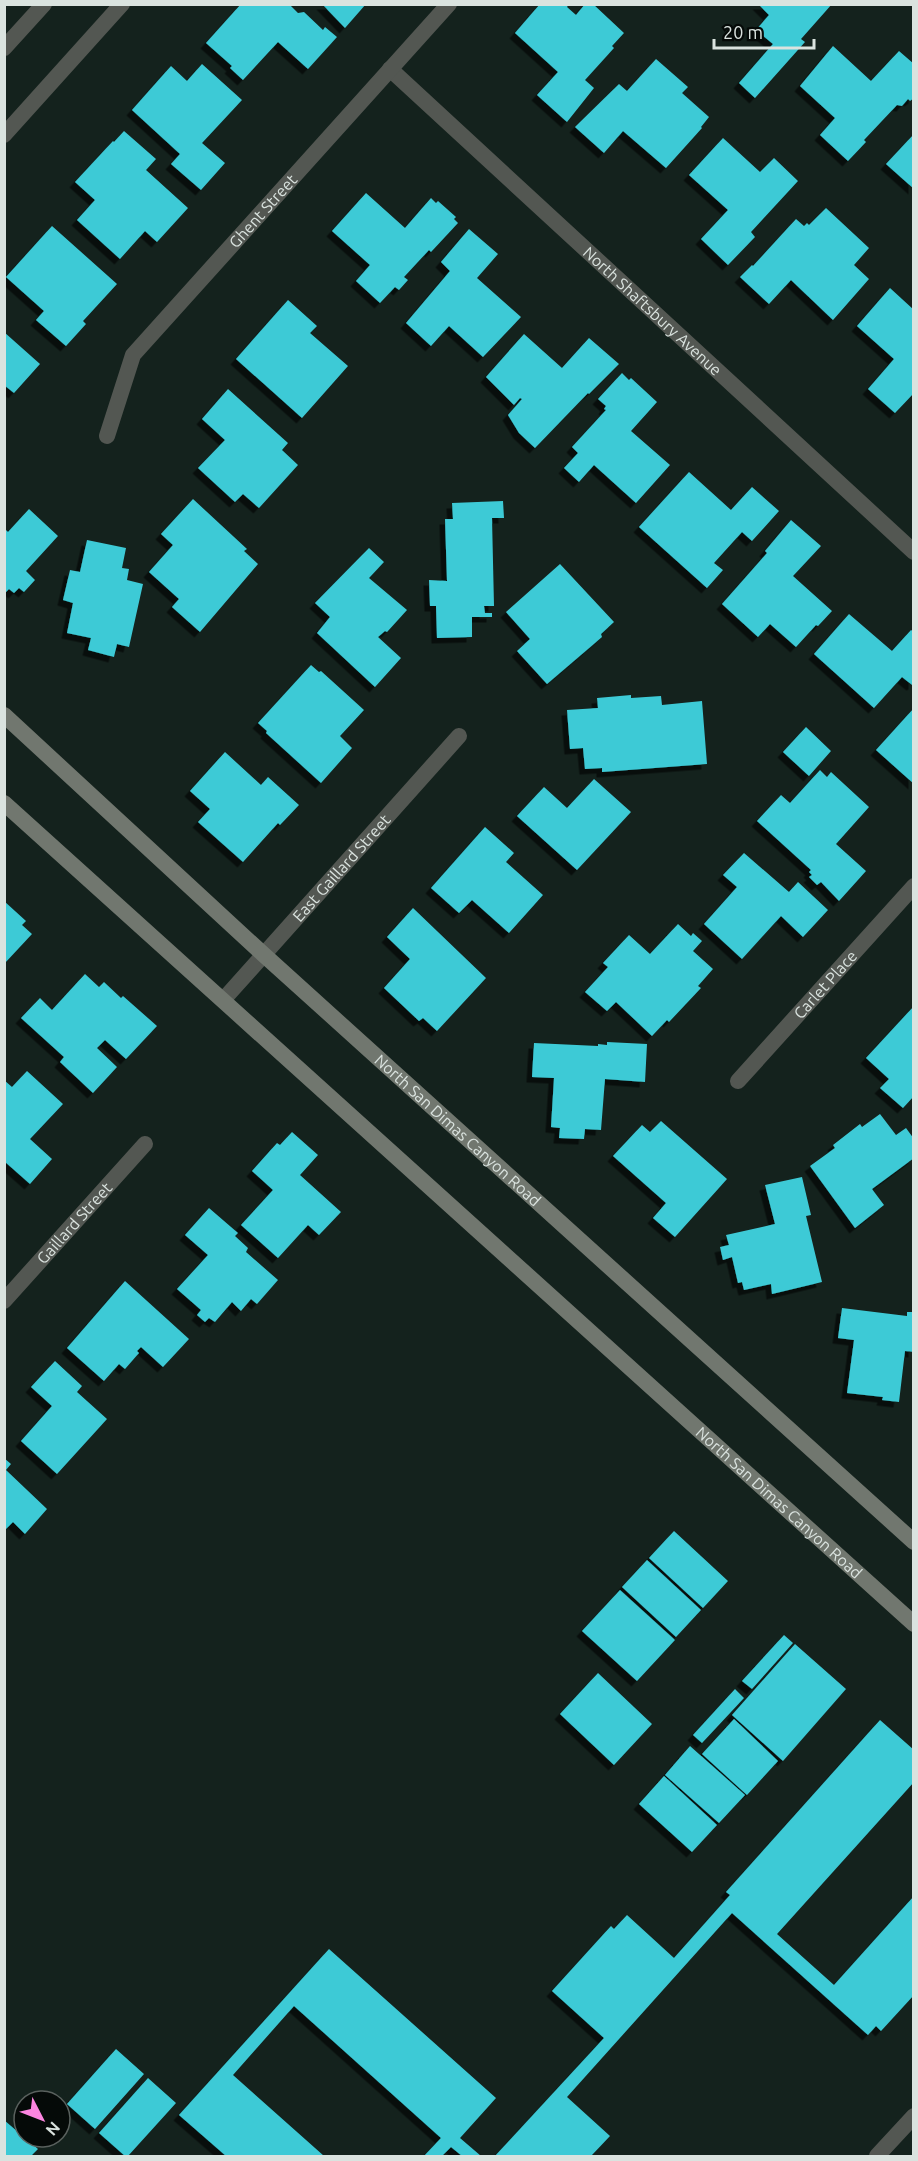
<svg xmlns="http://www.w3.org/2000/svg" width="918" height="2161" font-family="Ubuntu,sans-serif">
<style>
.building{fill:#3ecad6;filter:url(#shadow)}
.lines{fill:none;stroke-linecap:round;stroke-linejoin:round}
.minor{stroke:#535752;stroke-width:16}
.tertiary{stroke:#535752;stroke-width:16}
.secondary{stroke:#71776f;stroke-width:16}
.labels{text-anchor:middle;dominant-baseline:central;stroke-width:6;stroke-linejoin:round;paint-order:stroke}
.street-label{font-size:16px;fill:#dae3df;stroke:#050a08}
</style>
<defs>
<filter id="shadow"><feDropShadow dx="-5.5" dy="5.5" stdDeviation="0" flood-color="#0009"/></filter>
</defs>
<rect width="100%" height="100%" fill="#14221d"/>
<path class="building" d="M241 4H289L298 13 304 12 323 30 325 27 337 37 308 69 278 42 243 80 230 68 232 66 206 43Z
M322 4H366L345 28Z
M540 4H569L567 7 576 15 585 4H593L624 33 612 46 614 48 585 80 594 88 567 122 537 95 558 72 515 33Z
M758 4H832L801 39 805 42 755 98 739 83 773 44 756 30 769 15Z
M833 46 871 81 899 51 914 64V98L910 101 908 99 902 106 897 105 864 140 866 142 848 161 820 135 835 118 800 86Z
M656 59 688 87 682 93 709 117 701 127 702 128 666 168 623 131 604 153 575 127 619 84 627 91Z
M202 64 242 100 202 143 225 163 201 190 171 164 180 154 132 110 171 66 187 81Z
M124 131 156 159 146 170 188 208 157 242 145 231 120 259 77 220 95 200 75 182 113 141 114 142Z
M914 134V189L886 164Z
M723 138 760 172 774 158 798 181 751 232 755 237 728 265 701 239 728 210 689 175Z
M366 193 405 228 431 198 436 203 438 201 456 217 454 219 458 223 431 252 429 250 404 277 408 280 399 290 395 287 380 303 356 281 370 265 332 231Z
M826 208 869 248 854 265 869 279 833 320 791 280 769 304 740 277 752 265 753 266 796 219 804 226 807 223 809 225Z
M52 226 117 284 83 321 86 324 66 346 36 320 44 311 6 277Z
M469 229 498 254 477 278 521 317 483 357 449 326 431 346 406 323 450 271 441 262Z
M890 288 914 310V393L895 413 868 389 894 359 857 326Z
M288 300 317 326 310 333 348 366 302 418 236 359Z
M4 332 40 364 14 393 4 385Z
M524 334 562 368 589 338 619 364 589 394 588 393 535 448 519 433 508 415 522 399 520 398 514 405 486 377Z
M622 373 629 380 631 378 657 402 631 431 670 465 636 503 594 465 579 482 564 468 578 453 572 447 606 410 604 409 606 406 598 399Z
M228 389 288 443 282 450 298 465 259 508 243 494 235 502 198 468 225 440 202 419Z
M689 472 731 510 752 487 779 511 752 541 742 532 714 563 723 570 707 588 639 527Z
M193 499 247 549 244 551 258 564 200 632 172 607 179 599 149 572 173 545 161 534Z
M503 501 504 518H492L494 606H484L485 613H492V617H472V637L437 638 436 606H430L429 580 447 581 445 519H453L452 503Z
M29 509 58 536 26 571 35 580 24 592 19 588 14 593 9 589 4 594V528L8 532Z
M791 520 821 546 793 576 832 611 818 626 816 625 796 647 770 624 758 637 722 604 767 553 765 551Z
M87 540 126 548 122 568 129 569 127 580 143 584 129 647 117 644 114 657 88 650 91 638 67 633 73 603 63 600 70 570 80 572Z
M369 548 384 562 369 578 407 610 387 632 385 631 378 637 401 658 375 687 317 633 330 617 315 603Z
M560 564 614 622 601 634 602 637 547 684 517 651 530 639 506 612Z
M849 614 892 651 911 630 914 632V684L912 685 902 677 874 708 814 654Z
M311 665 319 672 321 671 364 710 340 736 352 748 321 783 266 733 267 731 258 723Z
M631 695V698L661 696 662 705 702 701 707 764 602 772V768L585 769 583 748 570 749 567 710 598 708 597 698Z
M914 708V784L876 750Z
M806 727 831 751 809 776 783 752Z
M225 752 261 785 268 777 299 805 280 825 278 823 243 862 198 822 210 809 190 791Z
M820 770 827 777 831 772 869 807 836 844 866 871 839 901 821 882 817 885 809 877 812 875 809 872 811 870 757 821 781 795 790 803Z
M594 779 631 812 577 870 517 816 544 787 567 808Z
M485 827 514 853 506 862 543 895 509 933 472 900 459 913 431 888Z
M744 853 789 892 798 882 828 910 803 937 781 916 742 959 704 924 737 887 723 875Z
M4 901 26 921 22 925 32 934 4 964Z
M413 908 486 978 437 1031 423 1018 419 1021 384 988 410 959 387 937Z
M678 924 691 936 693 933 702 941 693 951 713 969 698 986 701 988 669 1022 667 1020 652 1036 616 1002 607 1011 585 992 608 967 603 963 629 935 650 954Z
M85 974 99 987 104 982 121 998 123 996 157 1026 126 1059 105 1040 97 1048 117 1067 93 1093 60 1062 64 1057 21 1018 40 998 52 1010Z
M914 1006V1096L903 1108 880 1088 889 1079 866 1058Z
M607 1042 647 1044 645 1082 605 1079 601 1130 585 1129 584 1139 559 1138 560 1128 551 1127 554 1078 532 1077 534 1043 598 1046V1044L607 1045Z
M27 1071 63 1104 30 1139 52 1159 30 1184 4 1161V1080L12 1087Z
M880 1114 896 1135 906 1128 914 1139V1158L872 1189 884 1205 855 1228 810 1166 835 1148 833 1145 860 1124 862 1127Z
M661 1121 727 1179 675 1237 653 1218 666 1203 613 1156 642 1125 650 1132Z
M292 1132 318 1155 300 1175 341 1212 319 1235 308 1225 278 1258 241 1225 273 1190 252 1171 277 1143 280 1145Z
M802 1177 811 1215 806 1216 822 1282 772 1294 771 1284 744 1290 742 1282 738 1283 732 1257 723 1260 720 1247 729 1245 726 1235 775 1224 765 1185Z
M209 1208 238 1233 235 1236 248 1248 246 1252 278 1280 257 1304 251 1299 241 1311 232 1302 215 1322 209 1318 205 1322 197 1315 201 1310 177 1289 208 1255 185 1235Z
M125 1281 189 1339 163 1367 141 1347 137 1351 139 1353 125 1369 119 1364 104 1381 67 1348Z
M842 1308 907 1316V1312H914V1352L905 1351 899 1402 882 1400 883 1397 847 1393 854 1340 838 1338Z
M55 1361 82 1386 77 1392 107 1419 57 1474 21 1441 52 1406 31 1387Z
M4 1458 11 1464 6 1470 47 1509 25 1534 13 1522 4 1531Z
M674 1531 728 1581 703 1608 649 1558Z
M647 1560 701 1610 676 1637 622 1587Z
M620 1590 675 1640 637 1681 582 1631Z
M784 1635 793 1643 752 1689 742 1681Z
M795 1644 846 1689 783 1761 732 1715Z
M598 1673 652 1724 614 1765 560 1714Z
M735 1689 744 1698 702 1743 693 1735Z
M734 1719 778 1761 747 1795 702 1754Z
M880 1720 914 1750V1782L777 1934 834 1985 914 1896V1995L881 2031 876 2026 868 2035 732 1913 567 2097 610 2136 591 2156H495L604 2038 552 1991 611 1926 614 1929 627 1915 674 1958 730 1895 726 1892Z
M690 1746 745 1795 719 1823 665 1775Z
M664 1776 717 1825 692 1852 639 1804Z
M329 1949 496 2098 460 2138 481 2156H462L451 2147 442 2156H424L441 2138 294 2006 233 2075 324 2156H226L179 2115Z
M116 2049 144 2074 95 2129 67 2104Z
M148 2078 176 2103 128 2156H125L99 2133Z
M4 2120 38 2149 31 2156H4Z"/>
<g class="lines">
<g class="minor">
<path id="s1" d="M390 69 914 552"/>
<path id="s2" d="M107 436 133 355 449 4"/>
<path id="s3" d="M224 999 459 736"/>
<path id="s4" d="M738 1081 914 886"/>
<path id="s5" d="M4 1301 145 1144"/>
</g>
<path class="tertiary" d="M4 48 44 4
M4 135 122 4
M877 2156 914 2116"/>
<g class="secondary">
<path id="s6" d="M4 715 263 954 914 1542"/>
<path id="s7" d="M4 803 914 1624"/>
</g>
</g>
<g class="labels">
<g class="street-label">
<text stroke="none"><textPath href="#s2" startOffset="279">Ghent Street</textPath></text>
<text stroke="none"><textPath href="#s1" startOffset="357">North Shaftsbury Avenue</textPath></text>
<text stroke="none"><textPath href="#s3" startOffset="176">East Gaillard Street</textPath></text>
<text stroke="none"><textPath href="#s4" startOffset="130">Carlet Place</textPath></text>
<text stroke="none"><textPath href="#s6" startOffset="615">North San Dimas Canyon Road</textPath></text>
<text stroke="none"><textPath href="#s5" startOffset="105">Gaillard Street</textPath></text>
<text stroke="none"><textPath href="#s7" startOffset="1044">North San Dimas Canyon Road</textPath></text>
</g>
</g>
<rect width="918" height="2161" fill="none" stroke="#dae3df" stroke-width="12"/>
<g transform="translate(42 2119) rotate(132)"><circle r="28" fill="#050a08" stroke="#5a615e" stroke-width="1.5"/>
<path d="M0-4.5L10 22L0 15L-10 22Z" fill="#fd86e1"/>
<text y="-9" font-size="16" font-weight="bold" text-anchor="middle" fill="#dae3df">N</text>
</g>
<path d="M714 39v9h100v-9" fill="none" stroke="#dae3df" stroke-width="3"/>
<text x="723" y="39" font-size="18" fill="#dae3df" stroke="#050a08" stroke-width="4.5" paint-order="stroke">20 m</text>
</svg>
